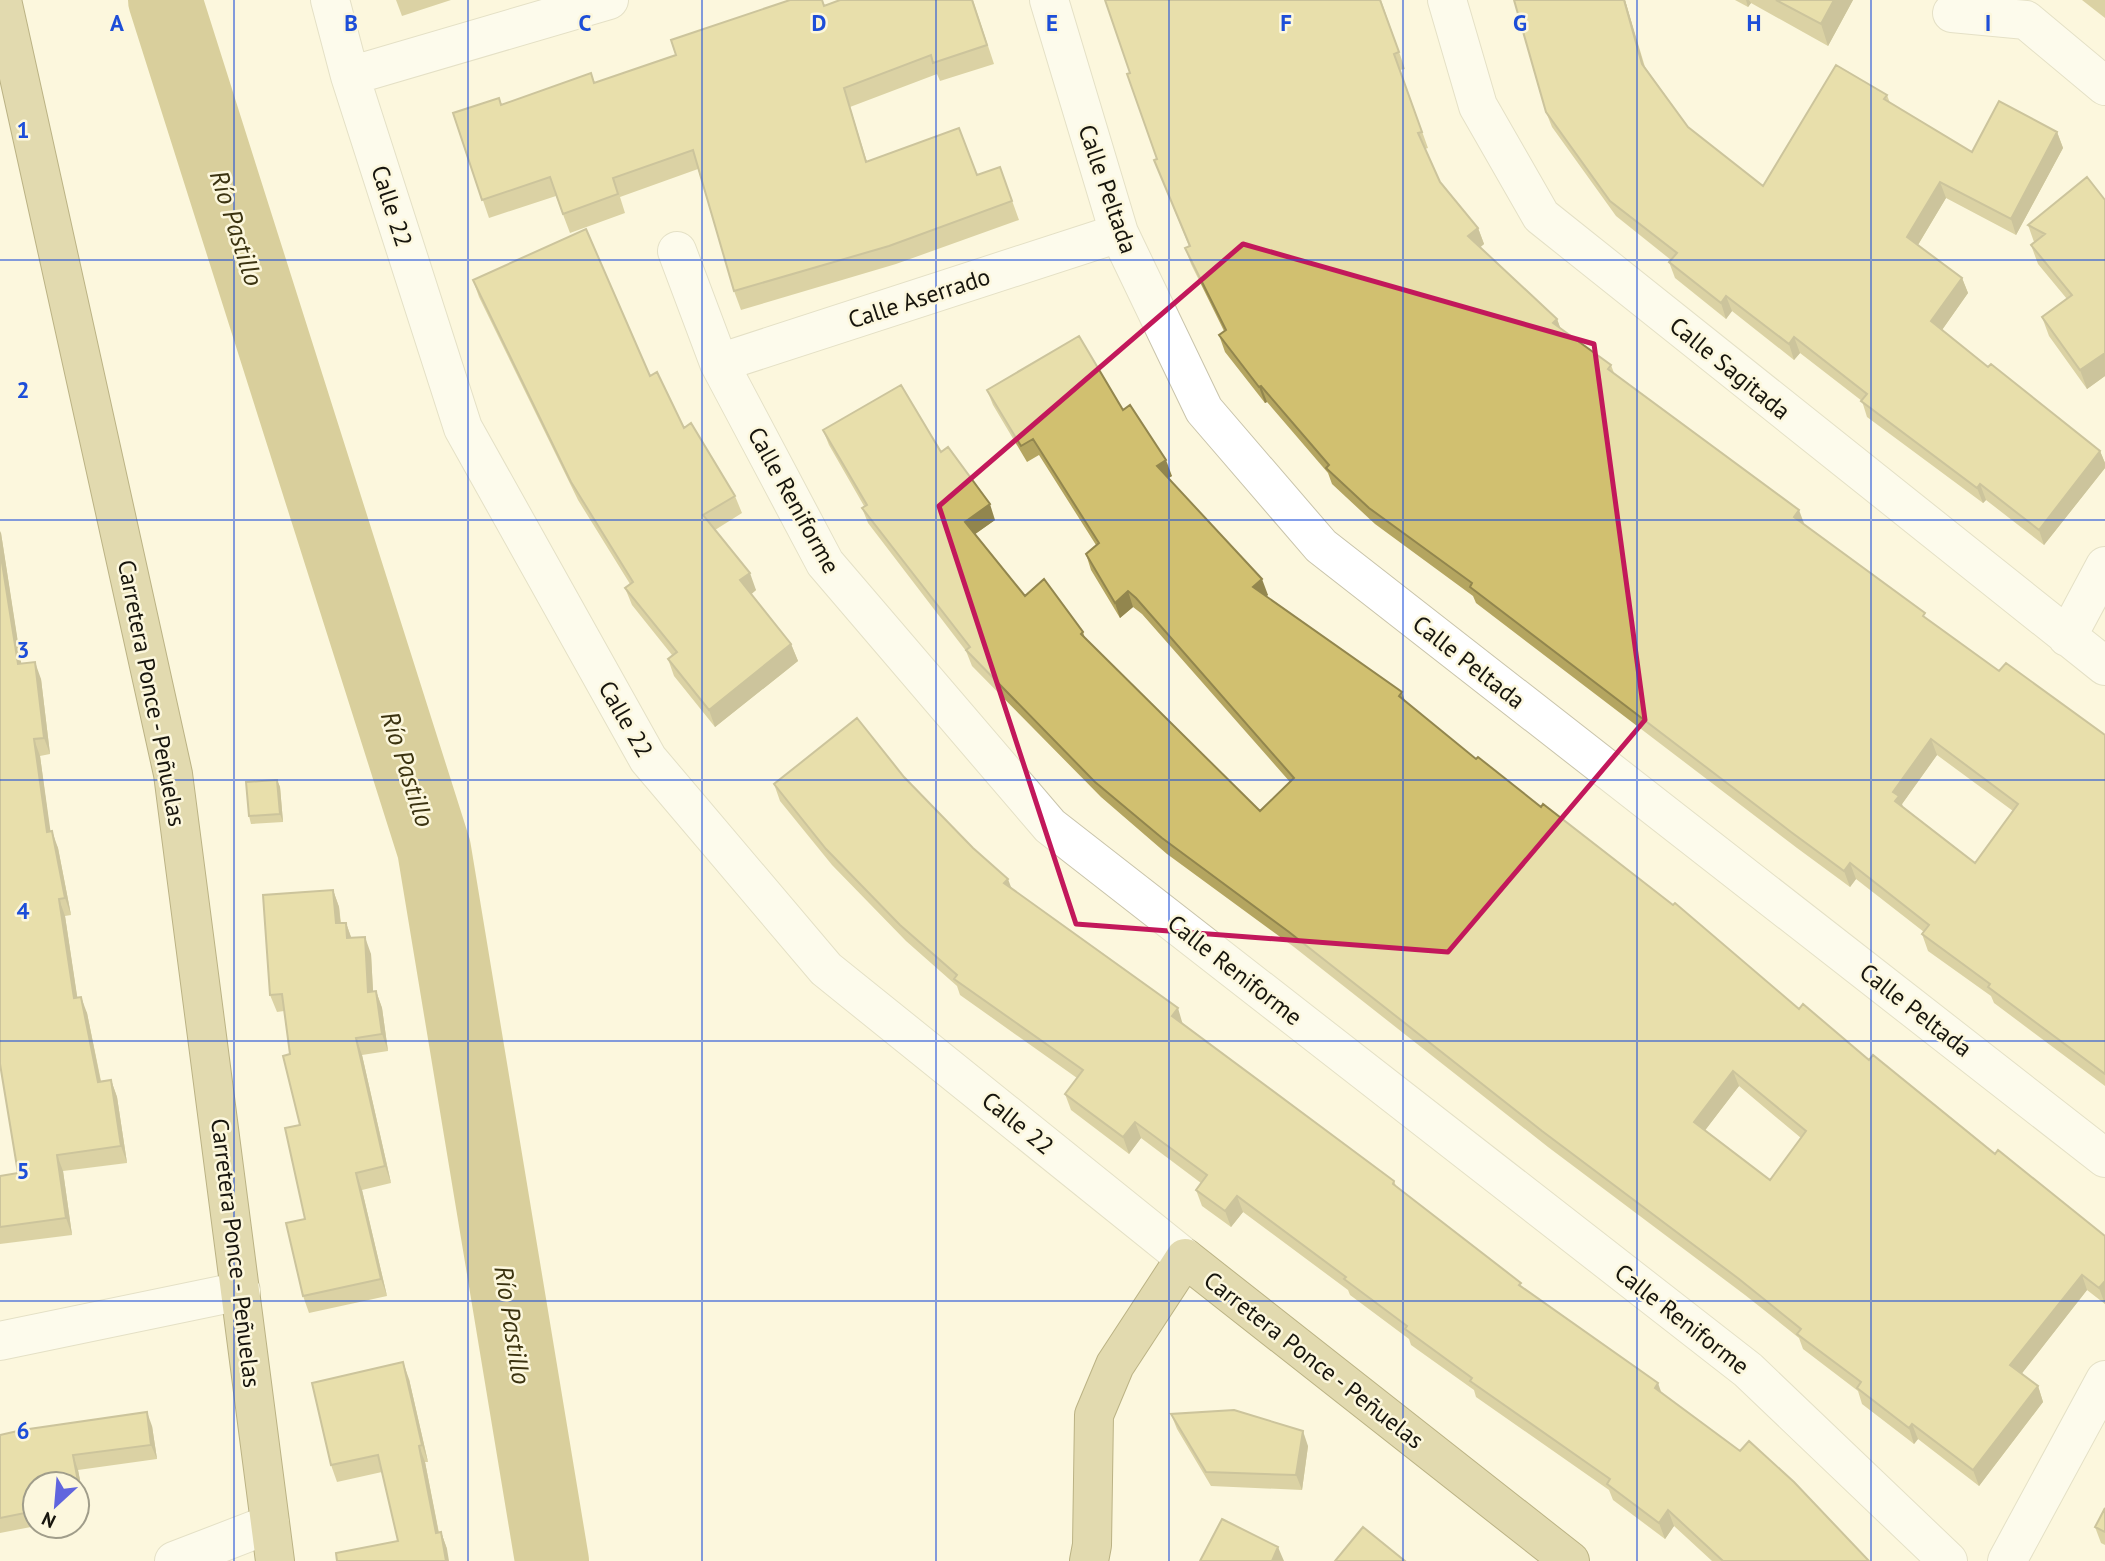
<svg xmlns="http://www.w3.org/2000/svg" width="2105" height="1561" font-family="'PT Sans',sans-serif">
<style>
.lines{fill:none;stroke-linecap:round;stroke-linejoin:round}
.river{stroke:#b09e4f;stroke-width:74}
.minor-casing{stroke:#c9c4ab;stroke-width:40}
.tertiary-casing{stroke:#c9c4ab;stroke-width:40}
.primary-casing{stroke:#6d5e19;stroke-width:40}
.minor{stroke:#fff;stroke-width:38}
.tertiary{stroke:#fff;stroke-width:38}
.primary{stroke:#c3b679;stroke-width:38}
.wall{fill:#b4a560;fill-rule:evenodd}
.shaded-wall{fill:#92864e}
.building{fill:#d1c070;stroke:#92864e;stroke-width:2;fill-rule:evenodd}
.marked{fill:none;stroke:#c2185b;stroke-width:5;stroke-linejoin:round}
.grid{fill:none;stroke:#1d4ed8;stroke-width:2;stroke-opacity:0.55}
.labels{text-anchor:middle;dominant-baseline:central;stroke-width:5;stroke-linejoin:round;paint-order:stroke}
.street-label{font-size:24px;fill:#17150d;stroke:#fcf7dd}
.water-label{font-size:26px;font-style:italic;fill:#3b3310;stroke:#fcf7dd}
.grid-label{font-size:23px;text-anchor:middle;font-weight:bold;fill:#1d4ed8;stroke:#fcf7dd;stroke-width:5;stroke-linejoin:round;paint-order:stroke}
</style>
<rect width="100%" height="100%" fill="#fcf7dd"/>
<g class="lines">
<path class="river" d="M165 0 434 849 552 1561"/>
<g class="minor-casing">
<path id="minor" d="M330 0 350 76 463 428 648 759 826 969 1185 1258
M1049 0 1119 233 1204 410 1321 546 2105 1158
M1447 0 1478 106 1541 216 2105 666
M1952 13 2026 20 2105 86
M350 76 609 0
M677 251 719 363 825 563 1050 826 1748 1370 1948 1561
M719 363 1119 233
M2067 637 2105 566
M174 1561 270 1524
M2007 1561 2105 1380"/>
</g>
<g class="tertiary-casing">
<path id="tertiary" d="M0 1341 241 1291"/>
</g>
<g class="primary-casing">
<path id="primary" d="M2 0 173 774 275 1561
M1089 1561 1092 1545 1094 1415 1115 1365 1185 1258 1570 1561"/>
</g>
<use href="#minor" class="minor"/>
<use href="#tertiary" class="tertiary"/>
<use href="#primary" class="primary"/>
</g>
<path class="wall" d="M396 0H451L402 16Z
M840 0H973L994 64 940 81 937 74 850 107 867 162 977 175 1000 167 1019 220 896 264 741 310 734 291 698 169 620 197 625 213 570 233 556 196 489 218 453 113 501 105 594 83Z
M1381 0 1405 69 1400 70 1428 148 1425 149 1440 182 1478 228 1484 244 1480 247 1557 319 1560 328 1611 365 1614 373 1804 525 1928 620 1999 671 2105 735V1086L1994 1003 1991 996 1928 951 1922 934 1924 932 1856 879 1850 887 1797 848 1476 603 1473 596 1375 524 1332 484 1328 473 1267 402 1265 403 1225 352 1219 335 1224 331 1191 264 1185 248 1189 246 1154 160ZM1937 755 2013 811 1975 863 1902 806V804Z
M1514 0H1625L1645 67 1688 127 1763 186 1887 95 1890 103 1972 152 2057 132 2063 148 2016 235 1946 198 1918 245 1962 278 1968 293 1942 330 1988 367 2100 451 2105 463V468L2044 545 1986 500 1983 503 1867 417 1862 401 1800 353 1794 360 1732 311 1726 319 1675 278 1669 262 1671 260 1616 216 1552 127 1546 112Z
M1735 0H1853L1828 46 1751 3 1748 7Z
M2082 0H2105V18Z
M2105 200V376L2087 389 2049 336 2042 317 2067 299 2038 264 2031 245 2034 242 2028 225Z
M473 280 650 376 684 428 735 496 742 513 715 530 756 590 751 594 791 644 798 661 715 727 674 676 668 659 672 655 632 605 625 588 630 584 578 500 479 297Z
M987 390 1123 410 1172 476 1169 478 1268 595 1266 596 1402 692 1405 701 1476 759 1799 1009 1869 1060 2105 1236V1304L2087 1290 2021 1374 2038 1386 2043 1402 1979 1486 1918 1439 1914 1444 1862 1404 1858 1391 1803 1349 1799 1338 1745 1295 1548 1147 1294 947 1167 854 1101 797 972 666 966 651 868 523 862 508 864 506 829 445 823 430 941 452 995 520 975 534 1025 596 1083 632 1085 638 1260 811 1290 782 1142 614 1133 607 1120 618 1091 570 1086 554 1096 545 1039 455 1027 462 993 405ZM1739 1086 1801 1138 1770 1180 1705 1130Z
M1 533 21 664 41 679 50 754 40 756 50 832 58 848 71 915 65 916 77 997 87 1013 101 1081 111 1080 117 1097 127 1163 63 1171 72 1235 0 1244V1176L18 1173Z
M904 777 1012 889 1183 1025 1394 1181 1396 1186 1524 1289 1662 1393 1869 1561H1712L1674 1526 1665 1539 1613 1500 1609 1490 1476 1397 1474 1390 1411 1345 1409 1339 1350 1295 1348 1290 1243 1212 1231 1227 1202 1206 1196 1190 1201 1183 1141 1138 1129 1154 1071 1110 1065 1094 1077 1078 960 995 957 986 906 941 832 865 780 801 774 784Z
M277 780 280 787 283 822 251 824 249 816Z
M333 890 339 907 341 923H346L351 937 371 954 373 991H376L382 1008 388 1051 362 1055 391 1183 362 1190 387 1296 309 1313 303 1296 305 1219 300 1125 284 1011 277 1012 270 995Z
M409 1379 428 1462H425L439 1533 441 1532 447 1549 398 1541 382 1472 337 1482 331 1465Z
M1171 1414 1308 1446 1302 1490 1211 1486 1177 1429Z
M152 1426 157 1459 78 1470 86 1511 77 1512V1484H35V1526H36L0 1533V1435Z
M2105 1508V1545L2101 1543 2095 1527Z"/>
<path class="shaded-wall" d="M1624 0H1625L1648 80 1642 64Z
M1746 0H1749L1751 3 1748 7Z
M1834 0H1853L1828 46 1821 24Z
M2057 132 2063 148 2016 235 2011 219Z
M1940 182 1946 198 1913 253 1907 237Z
M1478 228 1484 244 1474 253 1468 236Z
M1962 278 1968 293 1937 337 1931 321Z
M1726 296 1732 311 1726 319 1721 303Z
M1557 319 1563 335 1553 323Z
M1794 337 1800 353 1794 360 1789 344Z
M2105 353V376L2087 389 2080 370Z
M1261 386 1267 402 1265 403 1259 387Z
M2100 451 2105 463V468L2044 545 2039 530Z
M1166 460 1172 476 1163 481 1157 466Z
M1980 484 1986 500 1983 503 1977 488Z
M990 504 995 520 971 537 965 522Z
M1799 510 1805 526 1794 517Z
M0 531 1 533 24 681 18 664 0 550Z
M750 573 756 590 747 598 740 580Z
M1262 579 1268 595 1259 603 1253 587Z
M1128 591 1133 607 1120 618 1115 603Z
M791 644 798 661 715 727 709 710Z
M35 662 41 679 50 754 44 738Z
M34 739 40 756 53 849 47 832Z
M1931 739 1937 755 1902 804 1905 812 1901 817 1893 792Z
M277 780 280 787 283 822 280 814Z
M52 831 58 848 71 915 65 898Z
M1850 863 1856 879 1850 887 1844 871Z
M1008 879 1014 895 1004 883Z
M333 890 339 907 342 940 336 923Z
M59 899 65 916 80 1015 74 998Z
M346 923 352 940 347 938Z
M365 937 371 954 374 1009 368 992Z
M376 991 382 1008 388 1051 382 1034Z
M81 997 87 1013 104 1098 98 1082Z
M1178 1008 1183 1025 1172 1016Z
M356 1038 362 1055 391 1183 385 1166Z
M1733 1071 1739 1086 1700 1137 1694 1122Z
M111 1080 117 1097 127 1163 121 1146Z
M1135 1122 1141 1138 1129 1154 1123 1137Z
M57 1155 63 1171 72 1235 66 1218Z
M356 1173 362 1190 387 1296 381 1279Z
M1237 1196 1243 1212 1231 1227 1225 1211Z
M2082 1275 2087 1290 2016 1381 2010 1365Z
M2105 1281V1304L2099 1288Z
M403 1362 409 1379 428 1462 422 1445Z
M1658 1383 1664 1400 1655 1388Z
M2038 1386 2043 1402 1979 1486 1973 1470Z
M147 1412 152 1426 157 1459 151 1445Z
M1912 1424 1918 1439 1914 1444 1909 1428Z
M1303 1431 1308 1446 1302 1490 1296 1475Z
M419 1446 425 1462 442 1550 436 1533Z
M73 1455 78 1470 86 1511 81 1497Z
M1668 1510 1674 1526 1665 1539 1659 1523Z
M441 1532 447 1549 449 1561H446Z
M1278 1547 1284 1561H1272Z"/>
<path class="building" d="M790 0H822L824 6 840 0H972L987 45 933 63 931 55 844 88 866 162 959 128 977 175 1000 167 1012 201 889 246 734 291 693 150 613 178 618 194 563 214 550 177 482 200 453 113 499 98 501 105 591 73 594 83 676 55 671 40Z
M1105 0H1380L1399 52 1394 54 1422 132 1418 133 1440 182 1478 228 1468 236 1557 319 1553 323 1611 365 1608 369 1799 510 1794 517 1925 613 1923 616 1999 671 2006 663 2105 735V1074L1988 987 1990 984 1922 934 1929 925 1850 863 1844 871 1791 832 1470 587 1472 583 1369 508 1326 468 1329 465 1261 386 1259 387 1219 335 1226 330 1185 248 1190 246 1154 160 1157 159 1127 74 1130 73ZM1931 739 2018 804 1975 863 1895 801 1899 796 1893 792Z
M1514 0H1624L1642 64 1688 127 1763 186 1836 65 1887 95 1884 99 1972 152 1999 101 2057 132 2011 219 1940 182 1907 237 1962 278 1931 321 1988 367 1991 364 2100 451 2039 530 1980 484 1977 488 1861 401 1867 394 1794 337 1789 344 1726 296 1721 303 1669 262 1677 253 1610 201 1546 112Z
M1776 0H1834L1821 24Z
M2087 177 2105 200V353L2080 370 2042 317 2072 295 2031 245 2045 234 2028 225Z
M586 229 650 376 657 372 684 428 691 423 735 496 703 515 750 573 740 580 791 644 709 710 668 659 677 652 625 588 633 582 571 482 473 280Z
M1079 336 1123 410 1130 405 1166 460 1157 466 1262 579 1253 587 1402 692 1399 696 1476 759 1478 757 1541 807 1543 804 1673 905 1675 903 1799 1009 1803 1004 1869 1060 1873 1055 1995 1154 1998 1150 2105 1236V1281L2099 1288 2082 1275 2010 1365 2038 1386 1973 1470 1912 1424 1909 1428 1857 1388 1861 1382 1797 1334 1801 1329 1739 1279 1542 1131 1289 932 1162 838 1095 782 966 650 970 647 862 508 867 505 823 430 901 385 941 452 948 447 990 504 965 522 1025 596 1044 579 1083 632 1081 634 1260 811 1294 778 1136 598 1128 591 1115 603 1086 554 1099 543 1033 439 1021 446 987 390ZM1733 1071 1806 1131 1770 1180 1694 1122Z
M0 550 18 664 35 662 44 738 34 739 47 832 52 831 65 898 59 899 74 998 81 997 98 1082 111 1080 121 1146 57 1155 66 1218 0 1227V1176L18 1173 0 1064Z
M857 718 904 777 973 848 1008 879 1004 883 1178 1008 1172 1016 1394 1181 1393 1184 1521 1283 1519 1285 1658 1383 1655 1388 1740 1451 1749 1441 1794 1482 1869 1561H1723L1668 1510 1659 1523 1607 1484 1610 1479 1470 1381 1472 1378 1405 1329 1407 1326 1344 1279 1346 1277 1237 1196 1225 1211 1196 1190 1207 1175 1135 1122 1123 1137 1065 1094 1083 1070 954 979 957 975 900 925 826 849 774 784Z
M277 780 280 814 249 816 246 782Z
M333 890 336 923H346L347 938 365 937 368 992 376 991 382 1034 356 1038 385 1166 356 1173 381 1279 303 1296 286 1223 305 1219 285 1128 300 1125 283 1056 290 1054 282 994 270 995 263 895Z
M403 1362 422 1445 419 1446 436 1533 441 1532 446 1561H337L336 1553 398 1541 378 1455 331 1465 312 1383Z
M1234 1410 1303 1431 1296 1475 1206 1472 1171 1414Z
M147 1412 151 1445 73 1455 81 1497H77V1484H35V1511L0 1518V1435L22 1430Z
M2105 1508V1532L2095 1527Z
M1222 1519 1278 1547 1272 1561H1200Z
M1363 1527 1405 1561H1335Z"/>
<path d="M0 0H2105V1561H0ZM1243 244 1594 344 1645 720 1448 952 1076 924 939 506Z" fill="#fcf7dd" fill-opacity=".55" fill-rule="evenodd"/>
<path class="marked" d="M1243 244 1594 344 1645 720 1448 952 1076 924 939 506Z"/>
<path class="grid" d="M234 0V1561M468 0V1561M702 0V1561M936 0V1561M1169 0V1561M1403 0V1561M1637 0V1561M1871 0V1561M0 260H2105M0 520H2105M0 780H2105M0 1041H2105M0 1301H2105"/>
<g class="labels">
<g class="street-label">
<text transform="translate(1108 189) rotate(71)">Calle Peltada</text>
<text transform="translate(392 206) rotate(72)">Calle 22</text>
<text transform="translate(919 298) rotate(-18)">Calle Aserrado</text>
<text transform="translate(1730 368) rotate(39)">Calle Sagitada</text>
<text transform="translate(794 500) rotate(61)">Calle Reniforme</text>
<text transform="translate(1469 662) rotate(38)">Calle Peltada</text>
<text transform="translate(152 693) rotate(79)">Carretera Ponce - Peñuelas</text>
<text transform="translate(626 719) rotate(60)">Calle 22</text>
<text transform="translate(1235 970) rotate(38)">Calle Reniforme</text>
<text transform="translate(1916 1010) rotate(38)">Calle Peltada</text>
<text transform="translate(1018 1123) rotate(39)">Calle 22</text>
<text transform="translate(236 1253) rotate(83)">Carretera Ponce - Peñuelas</text>
<text transform="translate(1682 1319) rotate(38)">Calle Reniforme</text>
<text transform="translate(1314 1360) rotate(38)">Carretera Ponce - Peñuelas</text>
</g>
<g class="water-label">
<text transform="translate(237 228) rotate(72)">Río Pastillo</text>
<text transform="translate(408 769) rotate(72)">Río Pastillo</text>
<text transform="translate(513 1325) rotate(81)">Río Pastillo</text>
</g>
</g>
<g class="grid-label">
<text x="117" y="31">A</text>
<text x="351" y="31">B</text>
<text x="585" y="31">C</text>
<text x="819" y="31">D</text>
<text x="1052" y="31">E</text>
<text x="1286" y="31">F</text>
<text x="1520" y="31">G</text>
<text x="1754" y="31">H</text>
<text x="1988" y="31">I</text>
<text x="23" y="138">1</text>
<text x="23" y="398">2</text>
<text x="23" y="658">3</text>
<text x="23" y="919">4</text>
<text x="23" y="1179">5</text>
<text x="23" y="1439">6</text>
</g>
<g transform="translate(56 1505) rotate(206)"><circle r="33" fill="#fcf7dd" stroke="#a09d8a" stroke-width="2"/>
<path d="M0-5L12 26L0 18L-12 26Z" fill="#6065de"/>
<text y="-10" font-size="19" font-weight="bold" text-anchor="middle" fill="#17150d">N</text>
</g>
</svg>
